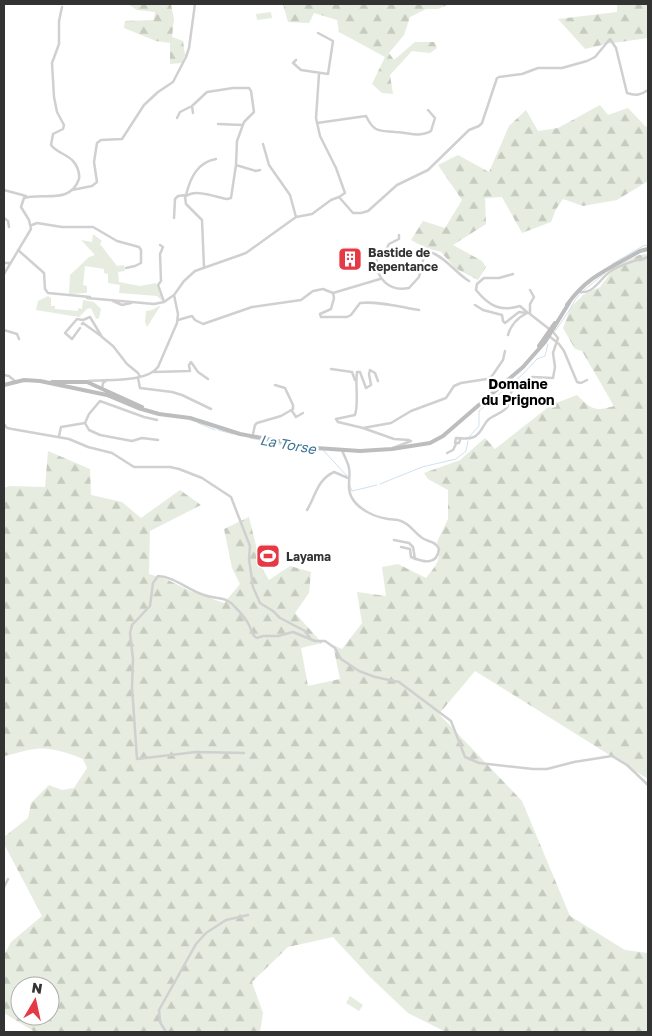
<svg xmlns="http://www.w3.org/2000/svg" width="652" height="1036" font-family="'Golos Text',sans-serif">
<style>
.green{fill:#e6ecdf}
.forest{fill:url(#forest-firs);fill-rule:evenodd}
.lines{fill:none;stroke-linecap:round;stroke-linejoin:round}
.stream{stroke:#cfe2ee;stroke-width:1}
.street{stroke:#d0d0d0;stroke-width:2.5}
.secondary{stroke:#bdbdbd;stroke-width:4}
.labels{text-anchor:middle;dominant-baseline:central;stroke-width:5;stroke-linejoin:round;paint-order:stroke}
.poi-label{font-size:12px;font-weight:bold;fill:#333;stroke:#fff;text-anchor:start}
.neighbourhood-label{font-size:14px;font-weight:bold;fill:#000;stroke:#fff}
.water-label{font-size:14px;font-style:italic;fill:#3f7597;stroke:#fff}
</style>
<defs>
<pattern id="forest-firs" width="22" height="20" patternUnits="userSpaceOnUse" patternTransform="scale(1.25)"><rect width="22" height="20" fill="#e6ecdf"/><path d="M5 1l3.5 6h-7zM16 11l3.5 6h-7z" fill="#c6cbc0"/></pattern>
</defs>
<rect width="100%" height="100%" fill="#fff"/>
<path class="green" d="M271 12 272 18 257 20 256 14Z
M93 234 102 241 100 244 117 266 124 265 125 271 118 272 119 282 140 286 156 283 162 301 157 296 119 293 120 285 108 283V274L104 273V269L85 266 83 285 87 286V293L69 294 70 275 89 257 95 255 81 240 92 242Z
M48 296 51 298V306H55V309L78 311V308L82 309 83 300 94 302 101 309 99 318 96 319 91 308 87 309 79 317 36 310 38 301Z
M161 305 147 327 145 322 146 311 152 310Z
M350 996 363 1005 359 1011 346 1003Z"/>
<path class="forest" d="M128 4H171L174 19 172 37 183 41 185 55 182 63 170 64V43L156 41 124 28 125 21 154 20 155 12 137 10Z
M283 4H449L438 9H426L410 17 404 35 389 53 394 60 415 42H434L437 48 430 53 412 51 390 75 393 94 382 93 372 84 385 57 339 32 337 20 314 13 309 23 288 22Z
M617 4H648V38L606 44 585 49 558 19 617 12Z
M600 105 608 115 628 108 646 127 648 126V181L617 200 583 206 563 199 556 209 551 222 522 233 502 197 485 198 486 224 453 245 482 261 486 267 478 280 455 268 441 252 426 248 411 240 423 221 445 228 462 200 438 165 458 155 489 172 509 126 526 110 538 131 558 128Z
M648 254V779L475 671 439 714 522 801 570 916 625 950 648 953V1032H446L408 1013 370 977 333 937 288 947 252 982 263 1013 260 1032H35L4 1013V955L11 942 42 916 4 844V837L28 818 31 803 49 785 62 790 74 788 87 768 83 759C68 753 51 747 35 749 25 750 14 754 4 756V488L10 486 45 487 48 451 90 469 91 495 122 502 141 518 180 490 201 505 150 531 149 574 166 579 190 591 224 603 240 584 232 568 224 529 249 517 261 566 269 580 290 566 311 572 309 593 295 613 322 643 301 648 308 686 340 679 333 645 342 649 362 623 357 592 386 596 382 567 398 564 426 578C436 565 443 559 437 542L448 519V490L428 479 424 473 460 460 485 438 495 449 551 405 577 395C591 409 594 412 614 406L582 351 575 349 563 328 571 307 583 295 600 287 615 267 639 255ZM20 986H50V1016H20Z"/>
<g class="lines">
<path class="stream" d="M612 264 643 246 648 245
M583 291 605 273
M555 331 569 311 575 300 579 295
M198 423 215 430
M218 430 233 434
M469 437 479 426V411L522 375 537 359 545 356 548 344
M250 438 293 447 319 450
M323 450 347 476
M380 484 422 467 456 459 466 451 468 441
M350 486 352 491 377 485"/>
<path class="street" d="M296 60 293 63 301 70 328 74 333 41 318 33
M319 74 316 118 320 136 336 168 345 193 339 197
M192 106 193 113
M177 118 180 112 192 106 207 92 233 88H249L251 91 254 112 244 122 237 141 236 165 231 198 227 199C215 197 195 188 185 197L186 204 202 220 204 267
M317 123 366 116C368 120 372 127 376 129 382 132 389 131 395 132 407 132 420 138 431 131L435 118 428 110
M218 124 243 125
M263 144 269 165 290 195 296 217
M236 165 256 171 260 170
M4 190 26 196
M72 190 92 186 97 182 94 162 97 143 101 140 122 139 144 105 158 92 173 82 186 57 189 48 195 4
M4 218 8 221 9 227
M174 218 175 199 178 196 186 195C190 179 197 162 216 159
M32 225 37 223 62 227H93L117 241 139 247 141 250V263L135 266 126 268
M399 235V239L389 244 386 250 377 259C375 278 389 292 409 288L419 277 424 256 430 252C444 256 456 273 469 281
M160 245 163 247 160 254 161 281 158 285 164 302
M18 250 44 273 45 289 48 293 90 297
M4 263H10
M4 274 31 229 29 220 21 207 24 198C42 192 70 205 79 179 80 173 77 165 73 161 67 154 57 153 51 145L53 134 63 129 64 125 57 112 54 97 52 63 59 44V21L62 7
M513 274 499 278H484L477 284 476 290C489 306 500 312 520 306L528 313
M530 290 534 297 530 304V314
M578 292C594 295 599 279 611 271 618 266 628 263 637 260H641L648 257
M333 293 380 279
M87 298 154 304 164 302 174 295
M113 301 122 305 131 303
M475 305 483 310 502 315 503 321 505 323 519 312 527 313
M178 320 192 316 195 320 203 324 252 307 301 300 313 291 323 289 333 293 334 298 331 309 320 314 321 317H347L351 315 360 303C379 301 400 307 419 310
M82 324 83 323 101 336
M80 328 72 339 65 333 77 319 83 320 90 317 102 337 113 346 127 364 138 373 140 377
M4 330 17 334 19 339
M508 335C511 324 517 318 527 313
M549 336 559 344 564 351 577 382 581 383 587 380
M331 369 352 372 355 380
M154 372 190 371 189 365 191 362 198 372 208 379
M4 375 9 376
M10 377 16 382
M138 378 140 388 172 392 182 395 211 409
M88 381C107 379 146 383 158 367L177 323 178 314 174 295 184 281 195 271 246 253 296 217 312 214 331 200 339 197 353 213H361L368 211 397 185 428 170 469 130 479 126 482 123 497 78 499 77 522 74 538 68H562L587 61 595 57 610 39 616 48 627 93C636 96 641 95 648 90
M102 389 103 383 107 380
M292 411 296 417 303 413
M85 423 89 414 100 401 144 417 157 420
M85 423 89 430 100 435 132 441 142 438 158 440
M4 424 7 428 12 429 69 439 88 447 112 453 134 467H170L179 469 202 478 231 497 250 546 249 559 253 587 260 603 273 611 280 618 305 631 310 638
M363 428 338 422 336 419 355 415C359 402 355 386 357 372H360L366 388 371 385 369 374 370 370 375 373 378 381
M253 434 255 425 257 423 281 416 293 409V405L285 388 275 385
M59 436 61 427 85 423
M460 440 459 443H455L456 438C462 438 467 440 474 437 482 433 483 424 489 419 494 415 505 412 508 406 511 400 508 396 512 391L532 377 553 378 555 367 553 353 558 338 553 332 530 314
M393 448 411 441 409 440 394 439 363 428 391 423 411 411 446 398 454 386 461 383 487 379 492 376 503 360 505 351
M342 450C344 456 348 462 349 468 351 478 346 488 352 498 359 510 375 517 388 519 393 520 399 519 403 522 411 525 416 535 424 539 430 542 436 542 439 549 437 566 423 562 411 557L410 549 401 547
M447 453 453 450 456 444
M307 510C316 495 317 480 334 472L348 478
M394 540 409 543 413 547 415 559
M244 753 196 752 137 759 132 687 133 659 130 633 132 625 150 606 153 583 158 576C175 577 188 590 204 595 217 600 225 595 235 607 240 612 246 619 249 625 252 631 251 635 257 638L263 636H278L293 632 315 641H325L335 648 341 659 359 671 375 677 399 682 451 721 465 757 479 763 533 769H547L574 762 612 756 627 765 648 785
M4 887 8 879
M166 1032 160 1022 159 1010 196 944 206 933 226 920 248 915"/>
<path class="secondary" d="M567 305C587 276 611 268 640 251L648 249
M539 346 555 323
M52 382H87L142 407
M4 385 24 380 40 381 107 395 138 408 159 414 190 418 240 434 316 448 360 451 392 449 430 443 443 436 523 367 545 342 569 303"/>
</g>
<defs>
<g id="building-square" transform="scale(1.25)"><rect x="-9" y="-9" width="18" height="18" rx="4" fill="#e63946" stroke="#fff"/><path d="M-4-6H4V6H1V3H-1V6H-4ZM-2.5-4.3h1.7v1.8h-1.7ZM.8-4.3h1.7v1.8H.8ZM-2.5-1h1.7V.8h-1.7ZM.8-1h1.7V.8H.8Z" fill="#fff"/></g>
<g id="stadium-square" transform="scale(1.25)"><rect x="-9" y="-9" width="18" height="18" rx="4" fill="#e63946" stroke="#fff"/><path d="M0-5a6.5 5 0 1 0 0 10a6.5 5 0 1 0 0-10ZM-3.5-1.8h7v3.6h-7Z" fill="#fff"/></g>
</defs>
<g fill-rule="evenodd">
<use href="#building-square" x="350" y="259"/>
<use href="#stadium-square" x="268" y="556"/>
</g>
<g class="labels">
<g class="poi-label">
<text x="368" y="252">Bastide de<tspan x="368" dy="14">Repentance</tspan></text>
<text x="286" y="556">Layama</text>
</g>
<g class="neighbourhood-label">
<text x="518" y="383">Domaine<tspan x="518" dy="16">du Prignon</tspan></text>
</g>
<g class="water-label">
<text transform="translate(288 444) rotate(10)">La Torse</text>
</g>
</g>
<rect width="652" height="1036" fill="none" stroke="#333333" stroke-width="10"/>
<g transform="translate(35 1001) rotate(9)"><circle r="24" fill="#ffffff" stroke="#adadad"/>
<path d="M0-4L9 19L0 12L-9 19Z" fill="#e63946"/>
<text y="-8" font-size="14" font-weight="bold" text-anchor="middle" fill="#333333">N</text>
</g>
</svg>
